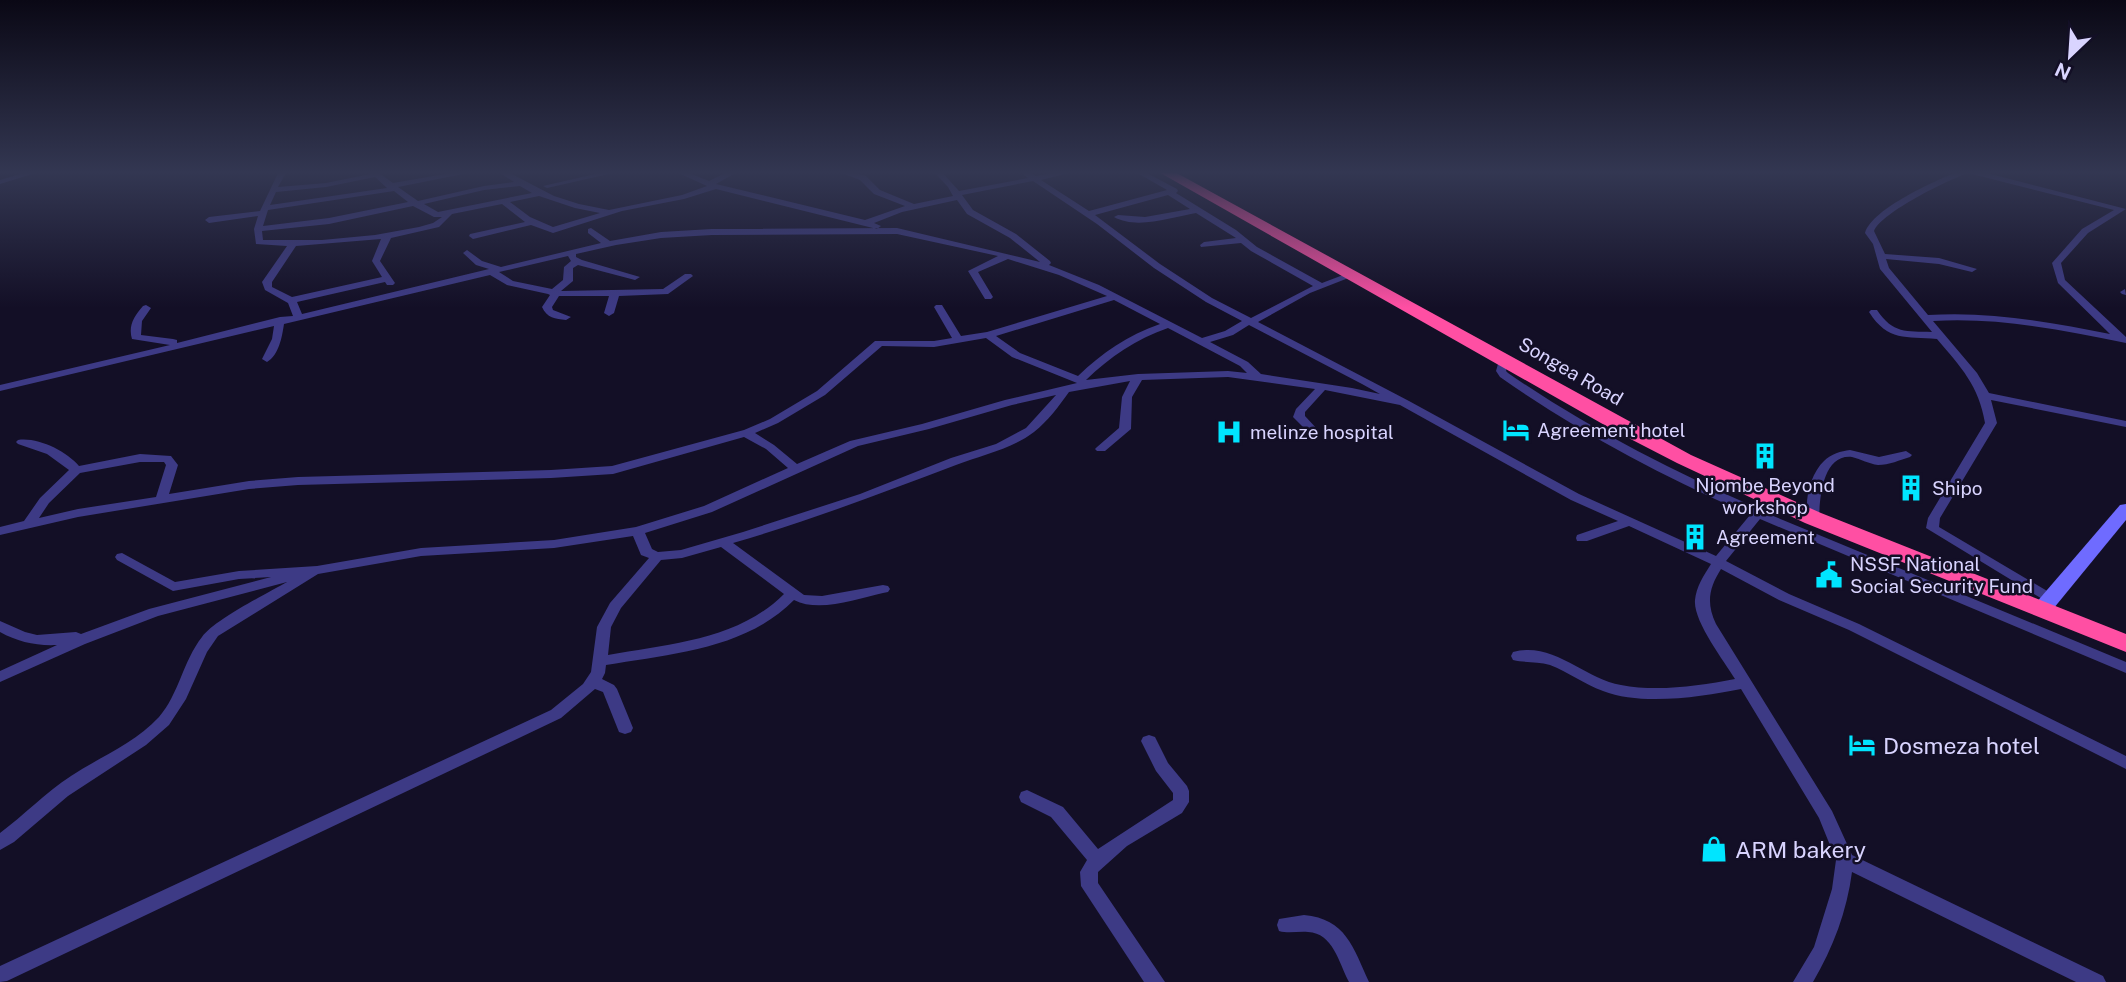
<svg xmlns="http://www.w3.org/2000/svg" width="2126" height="982" font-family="'Public Sans',sans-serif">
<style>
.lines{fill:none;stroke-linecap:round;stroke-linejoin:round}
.street{fill:#3d3a85;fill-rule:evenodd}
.secondary{fill:#6f6bff;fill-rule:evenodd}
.highway{fill:#ff4fa3;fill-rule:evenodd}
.labels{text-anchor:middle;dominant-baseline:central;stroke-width:5;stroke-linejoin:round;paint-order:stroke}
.street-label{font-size:19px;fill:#d9d4ff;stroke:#130f26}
.poi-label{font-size:19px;fill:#d9d4ff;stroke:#130f26;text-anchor:start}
.near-poi-label{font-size:23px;fill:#d9d4ff;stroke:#130f26;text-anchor:start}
</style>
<rect width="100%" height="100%" fill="#130f26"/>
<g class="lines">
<path class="street" d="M30 171H42L0 184V180Z
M279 171H287L278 187 326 183 370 174 367 171H376L393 183 462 171H478L398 187 418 201 484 186 514 182 497 171H506L554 196 579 204 609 210 682 195 707 186 674 171H684L709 181 729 171H739L716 184 865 220 905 206 874 194 860 180 836 171H848L866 176 880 190 914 204 953 196 948 187 933 171H941L959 191 1028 178 1019 171H1028L1036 176 1062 171H1077L1041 180 1089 211 1167 190 1134 171H1143L1177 189 1178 191 1176 193 1236 230 1257 247 1322 283 1351 272 1356 275 1310 293 1258 322 1409 401 1579 494 1716 556 1750 515C1663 476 1579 433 1500 377L1496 371 1500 357H1508L1509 359 1506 371 1508 373C1586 427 1670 470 1757 508L1769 497H1777L1779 500 1766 513 2126 662V673L1760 519 1726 561 1789 594 1859 624 2126 756V769L1849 630 1779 600 1721 569C1709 588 1706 603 1716 624L1832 811 1852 855 2103 976 2106 982H2076L1852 872C1847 911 1833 948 1813 982H1793L1814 947 1832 889 1836 860 1819 818 1741 689C1702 697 1641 706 1603 691 1584 684 1568 672 1550 665 1538 661 1525 663 1513 660L1511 656 1513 652C1554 641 1584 679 1621 685 1657 692 1699 686 1735 679 1724 661 1693 621 1695 600 1696 587 1704 575 1711 564L1629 526 1587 541H1577L1576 538 1577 535 1618 521 1571 500 1400 405 1325 390 1305 412V416L1318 430 1312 433 1308 432 1293 417 1296 409 1315 389 1228 377 1142 380 1132 397 1131 429 1105 451H1097L1095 449 1097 447 1119 428 1122 397 1130 381 1069 392C1059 406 1048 421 1034 432 1012 449 982 455 956 465 882 493 809 521 733 543L804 595 822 596 883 585 888 586 890 589 888 592 883 593C856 599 819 613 794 600 746 649 671 654 606 665L605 673 602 679 614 685 617 689 633 728 631 732 625 734 619 732 603 692 595 689 561 718 7 981 0 982V966L551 710 583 684 591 672 597 627 610 603 649 558 641 555 633 536 554 548 421 556 318 574 218 636 207 652 186 699 169 725 146 745 68 796 14 842 0 850V833C24 815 45 793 71 776 100 757 135 743 159 717 179 694 183 661 202 637 214 620 266 594 287 582L158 616 85 644 0 682V671L57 645C36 646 18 642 0 632V621L25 632 37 635 76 632 81 634 149 609 271 577 239 579 173 591 117 560 115 557 117 554 122 553 175 582 239 571 317 566 421 548 554 540 636 527 704 506 788 468 766 449 744 437 613 474 551 478 298 485 249 489 78 517 0 535V527L24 521 40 498 69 470 47 454 18 444 16 442 18 440C38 437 66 451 79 466L140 454 171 456 178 465 169 494 249 481 298 477 551 470 612 466 744 430 770 419 817 391 875 341H934L952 338 934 307 936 305H942L961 336 987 332 1107 296 1059 275 1008 259 978 272 993 297 991 299H985L968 271 998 256 897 234 712 235 661 238 616 245 576 254V257L582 260 640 277 635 280 578 265 573 268V281L561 291 663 289 685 274H691L693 276 668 294 619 296 614 313 609 316 604 313 609 296H559L552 307 553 310 571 317 566 320C555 319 547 318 542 307L550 295 548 294 507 285 490 275 284 324C282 337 279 355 267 362L262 359 272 339 274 326 0 391V385L170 345 132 339C128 326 134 316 143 306L146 305 151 308 142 321 141 335 173 339 177 340V343L280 317 293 316 288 303 265 290 262 282 287 246 256 244 254 229 258 216 209 223 205 220 209 217 260 211ZM375 177 387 188 270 205 276 192 326 187ZM1033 181 1097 224 1154 268 1206 302 1242 321 1225 331 1202 338 1099 285 1049 265 1051 263 1050 261 1016 234 973 210 962 195ZM520 186 532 193 438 212 424 204 484 190ZM716 189 877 229 881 226 874 223 902 212 957 200 967 214 1010 238 1040 262 897 228 712 229 661 232 610 241 591 228 588 229V233L601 243 501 267 482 261 467 250 463 253 476 265 489 269 302 314 297 302 385 282 387 285H393L395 283 380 261 391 238 439 227 452 214 502 204 525 222 470 234 469 236 473 239 531 225 553 233 622 211 684 199ZM394 191 408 202 329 218 263 226 268 210ZM1168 195 1190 209 1145 217 1118 215 1114 217C1137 230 1172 217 1196 213L1236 238 1204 242 1200 245 1201 247 1241 243 1251 251 1313 286 1251 318 1212 298 1160 264 1095 215ZM539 196 575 208 600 213 553 227 530 217 510 202ZM413 206 434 217H442L433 223 419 227 375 235 322 240H263L262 231 329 224ZM381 239 372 261 382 277 292 297 272 287V282L296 246ZM568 256 571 261 564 267 563 280 552 289 513 281 499 272ZM1114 300 1160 324C1128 335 1102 353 1078 376L1020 353 996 336ZM1249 325 1362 384 1380 394 1352 388 1261 374 1248 362 1210 342 1233 335ZM1168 328 1240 366 1247 373 1228 371 1138 374 1086 380C1110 357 1136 339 1168 328ZM986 338 1012 357 1077 383 1005 400 922 424 850 441 797 464 774 445 755 433 778 423 825 395 882 346 934 347ZM1056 395 1026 428 996 444 951 458 860 494 743 532 681 550 658 552 652 549 645 533 712 512 858 446 929 429 1012 405ZM140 462H164L166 465 156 497 78 509 39 518 49 503 80 473ZM721 547 784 594C738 640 670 644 608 655L611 627 621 608 661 560 682 558Z
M608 171H622L547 188 543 186Z
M1959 171H1979L2126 209 2088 233 2061 263 2065 280 2126 337V343C2062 330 1998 317 1933 321L1977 373 1989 393 2126 421V427L1991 400 1997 423 1940 518 1939 527 2054 595 2056 598 2054 601 2049 603 1926 528 1928 518 1985 423C1979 386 1961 367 1937 339 1906 336 1888 342 1869 312L1871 310H1877C1893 334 1906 331 1932 332L1880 269 1873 244 1865 233C1873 208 1935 181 1959 171ZM1968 173 2114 210 2082 229 2052 263 2058 283 2110 334C2050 322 1990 311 1928 315L1889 268 1886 259 1939 264 1972 272 1977 269 1939 258 1885 254 1874 231C1882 212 1948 180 1968 173Z
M2125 289 2126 295 2122 294 2120 292Z
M1850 450 1879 457 1906 451 1912 455 1910 457C1900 460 1889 465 1878 465 1869 464 1861 459 1852 457 1822 454 1820 499 1819 518L1813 522 1809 521C1803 503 1810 474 1824 461 1831 454 1841 451 1850 450Z
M1149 735 1155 737 1168 763 1187 786 1189 791V802L1182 813 1127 846 1098 872V883L1165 982H1144L1081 886 1080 872 1087 860 1051 817 1021 802 1019 797 1021 792 1027 790 1063 807 1098 849 1173 800V793L1156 771 1141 741 1143 737Z
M1304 915C1346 919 1353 947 1369 982H1349C1339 963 1333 933 1308 932 1298 931 1289 934 1279 931L1277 925 1279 919Z"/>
<path class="secondary" d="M2126 504V520L2049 614H2035L2032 609 2035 604 2120 505Z"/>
<path class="highway" d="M1157 171H1173L1691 455 1821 513 2126 634V652L1805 523 1677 463 1615 431Z"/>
</g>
<linearGradient id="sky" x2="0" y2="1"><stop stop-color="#0a0815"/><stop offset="0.56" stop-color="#333752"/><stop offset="1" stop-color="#333752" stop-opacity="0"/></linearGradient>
<rect width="2126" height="308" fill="url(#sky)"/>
<defs>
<g id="hotel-bare" transform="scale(2.1)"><path d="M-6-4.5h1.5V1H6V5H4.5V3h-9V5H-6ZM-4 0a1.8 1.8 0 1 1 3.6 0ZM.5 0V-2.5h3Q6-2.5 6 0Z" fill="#00e5ff" stroke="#130f26" stroke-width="2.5" paint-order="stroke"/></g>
<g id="hospital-bare" transform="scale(2.1)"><path d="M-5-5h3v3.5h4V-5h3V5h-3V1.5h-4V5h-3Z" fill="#00e5ff" stroke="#130f26" stroke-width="2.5" paint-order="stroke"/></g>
<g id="building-bare" transform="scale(2.1)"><path d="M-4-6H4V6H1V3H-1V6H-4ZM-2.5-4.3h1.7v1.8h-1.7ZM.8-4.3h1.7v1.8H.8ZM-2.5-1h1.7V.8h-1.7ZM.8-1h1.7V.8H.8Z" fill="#00e5ff" stroke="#130f26" stroke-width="2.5" paint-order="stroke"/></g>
<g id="civic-bare" transform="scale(2.1)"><path d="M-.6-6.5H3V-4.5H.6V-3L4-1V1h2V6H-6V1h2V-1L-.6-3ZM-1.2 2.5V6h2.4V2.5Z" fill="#00e5ff" stroke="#130f26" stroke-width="2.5" paint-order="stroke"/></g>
<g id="shop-bare" transform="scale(2.1)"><path d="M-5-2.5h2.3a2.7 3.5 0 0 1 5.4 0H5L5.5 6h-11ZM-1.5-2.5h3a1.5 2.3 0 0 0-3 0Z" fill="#00e5ff" stroke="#130f26" stroke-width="2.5" paint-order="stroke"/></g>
</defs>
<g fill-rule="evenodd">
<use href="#hotel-bare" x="1516" y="430"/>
<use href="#hospital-bare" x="1229" y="432"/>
<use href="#building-bare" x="1765" y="456"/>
<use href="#building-bare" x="1911" y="488"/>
<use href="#building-bare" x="1695" y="537"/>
<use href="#civic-bare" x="1829" y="575"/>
<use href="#hotel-bare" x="1862" y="745"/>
<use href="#shop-bare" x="1714" y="849"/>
</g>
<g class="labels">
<g class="street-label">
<text transform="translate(1571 371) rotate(30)">Songea Road</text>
</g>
<g class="poi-label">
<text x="1537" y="430">Agreement hotel</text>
<text x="1250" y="432">melinze hospital</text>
<text x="1765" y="485" text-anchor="middle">Njombe Beyond<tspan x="1765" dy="22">workshop</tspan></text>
<text x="1932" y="488">Shipo</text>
<text x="1716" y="537">Agreement</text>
<text x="1850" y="564">NSSF National<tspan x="1850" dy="22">Social Security Fund</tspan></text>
</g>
<g class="near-poi-label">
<text x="1883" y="745">Dosmeza hotel</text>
<text x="1735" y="849">ARM bakery</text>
</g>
</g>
<g transform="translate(2070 56) rotate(205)" stroke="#130f26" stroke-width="5" paint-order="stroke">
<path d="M0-5L12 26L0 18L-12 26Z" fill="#d9d4ff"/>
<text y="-10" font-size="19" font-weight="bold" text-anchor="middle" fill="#d9d4ff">N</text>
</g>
</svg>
